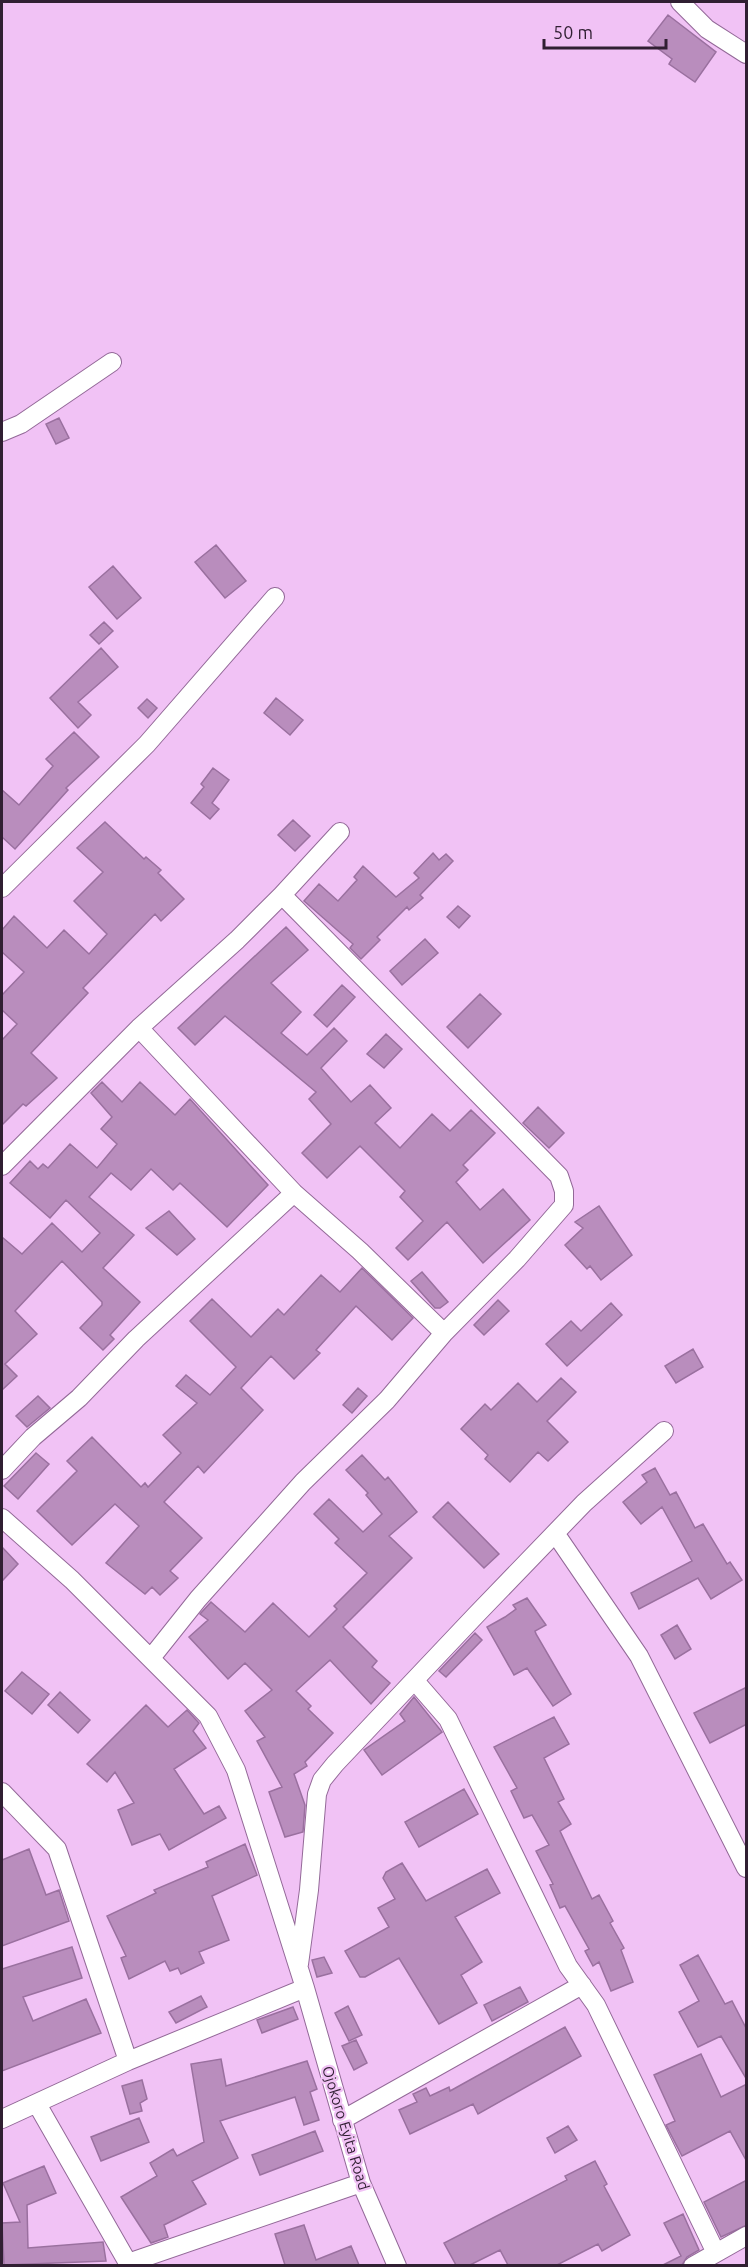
<svg xmlns="http://www.w3.org/2000/svg" width="748" height="2267" font-family="Ubuntu,sans-serif">
<style>
.building{fill:#b98dbd;stroke:#9a709f;stroke-width:1.5}
.lines{fill:none;stroke-linecap:round;stroke-linejoin:round}
.minor-casing{stroke:#936998;stroke-width:20}
.minor{stroke:#fff;stroke-width:18}
.labels{text-anchor:middle;dominant-baseline:central;stroke-width:4.5;stroke-linejoin:round;paint-order:stroke}
.street-label{font-size:15px;fill:#301f32;stroke:#f1c2f5}
</style>
<rect width="100%" height="100%" fill="#f1c2f5"/>
<path class="building" d="M668 15 716 52 695 82 669 64 672 59 648 41Z
M59 418 69 438 56 444 46 424Z
M216 545 246 581 225 598 195 562Z
M113 566 141 598 117 619 89 587Z
M104 622 113 631 99 644 90 635Z
M101 648 118 667 78 702 91 715 78 728 50 698Z
M276 698 303 720 290 735 264 713Z
M147 699 157 708 148 718 138 708Z
M74 732 99 757 66 788 68 790 15 849 2 837V790L19 805 53 766 46 759Z
M213 768 229 780 212 803 219 809 210 819 191 803 204 787 201 784Z
M293 820 310 836 295 851 278 835Z
M105 822 144 859 146 857 161 870 158 873 184 899 161 921 155 914 83 988 88 993 31 1053 57 1078 26 1106 23 1104 2 1125V1040L17 1024 2 1010V995L24 972 2 952V930L14 916 47 948 64 930 89 954 107 934 74 901 103 872 77 848Z
M433 853 439 860 446 854 453 861 420 895 423 898 409 910 407 907 377 937 380 940 361 959 350 948 353 944 304 901 319 884 338 901 357 880 354 877 363 866 396 897 419 878 414 873Z
M458 906 470 916 459 928 447 917Z
M286 927 308 950 271 983 301 1012 281 1033 307 1055 334 1028 347 1041 321 1068 351 1102 370 1085 391 1108 375 1123 400 1148 432 1114 450 1131 471 1110 495 1133 463 1165 468 1170 456 1182 480 1210 503 1189 530 1220 483 1263 447 1222 408 1260 396 1248 423 1221 400 1197 405 1191 360 1146 327 1178 302 1153 331 1124 309 1099 316 1092 225 1016 195 1045 178 1028Z
M425 939 438 953 402 985 390 971Z
M342 985 355 997 327 1027 314 1015Z
M480 994 501 1014 468 1048 447 1027Z
M386 1034 402 1049 384 1068 367 1054Z
M102 1082 122 1102 140 1082 175 1115 190 1099 268 1185 227 1227 180 1183 173 1190 151 1169 131 1190 111 1173 89 1197 134 1235 103 1268 140 1302 110 1335 114 1339 103 1350 80 1328 102 1305V1302L62 1261 15 1311 37 1334 5 1364 17 1376 2 1390V1237L22 1254 52 1223 82 1252 100 1233 66 1200 50 1218 10 1183 30 1161 38 1169 43 1164 48 1168 70 1144 97 1168 117 1144 101 1129 112 1117 91 1093Z
M538 1107 564 1133 549 1148 523 1123Z
M599 1206 632 1255 601 1280 590 1266 587 1269 565 1245 583 1228 575 1222Z
M169 1211 195 1239 177 1255 146 1228Z
M362 1268 413 1318 392 1340 356 1306 316 1350 320 1353 294 1379 271 1356 241 1388 263 1410 204 1473 198 1466 164 1502 202 1538 170 1571 178 1578 160 1595 152 1587 145 1594 106 1563 139 1526 115 1504 72 1545 37 1511 77 1471 67 1461 92 1437 141 1487 145 1483 148 1487 181 1453 163 1435 197 1403 176 1386 186 1375 210 1395 236 1367 190 1321 212 1299 251 1337 278 1309 284 1315 321 1275 340 1292Z
M422 1272 448 1302 440 1308H435L411 1281Z
M498 1300 509 1311 484 1335 474 1325Z
M611 1303 622 1315 567 1366 546 1344 571 1321 581 1331Z
M693 1349 703 1367 676 1383 665 1366Z
M561 1378 576 1392 547 1421 568 1442 548 1461 538 1452 510 1482 485 1459 488 1455 461 1429 485 1404 491 1410 518 1383 537 1402Z
M358 1388 367 1396 352 1413 343 1405Z
M38 1396 50 1408 27 1427 16 1416Z
M36 1453 49 1464 18 1499 4 1486Z
M362 1455 385 1480 388 1477 417 1512 389 1536 412 1558 343 1627 377 1661 372 1667 390 1683 371 1704 330 1660 296 1691 311 1706 308 1709 333 1733 305 1762 307 1766 294 1774 305 1805 303 1832 285 1837 269 1792 282 1787 257 1741 265 1737 245 1711 272 1690 245 1663 228 1679 189 1637 208 1620 200 1614 211 1602 245 1632 273 1603 309 1637 337 1609 334 1606 367 1573 335 1543 339 1539 314 1514 329 1499 363 1532 382 1514 366 1495 368 1493 346 1470Z
M655 1468 670 1495 676 1492 695 1528 703 1524 727 1564 730 1562 742 1580 711 1599 698 1578 639 1609 631 1593 692 1561 662 1507 641 1524 623 1502 647 1482 642 1475Z
M448 1502 499 1554 484 1568 433 1517Z
M2 1547 18 1564 2 1581Z
M527 1598 546 1625 535 1631 536 1634 571 1694 553 1706 527 1668 514 1675 487 1627 505 1617 516 1609 513 1605Z
M677 1625 691 1649 675 1659 661 1635Z
M475 1633 482 1640 446 1677 439 1671Z
M22 1672 49 1694 32 1714 5 1691Z
M747 1687V1724L710 1743 694 1713Z
M60 1692 90 1720 78 1733 48 1705Z
M414 1697 442 1732 382 1775 364 1750 405 1721 400 1714Z
M146 1705 168 1727 187 1710 199 1723 193 1731 206 1748 174 1769 204 1814 219 1806 226 1818 169 1850 160 1834 132 1845 118 1810 134 1803 115 1772 107 1782 87 1764Z
M554 1717 569 1744 544 1758 564 1799 558 1802 571 1824 560 1831 592 1899 599 1895 613 1921 610 1923 624 1948 621 1950 633 1982 611 1991 599 1962 593 1966 585 1951 589 1949 565 1906 560 1908 550 1885 553 1884 536 1851 549 1845 532 1815 524 1818 511 1791 517 1788 494 1747Z
M464 1789 478 1814 419 1847 405 1822Z
M245 1844 257 1875 212 1896 229 1940 199 1952 204 1963 181 1974 178 1968 170 1971 165 1961 129 1979 121 1958 126 1956 107 1916 156 1893 154 1890 208 1867 206 1862Z
M29 1849 46 1895 59 1890 69 1921 2 1946V1860Z
M402 1863 426 1901 487 1869 500 1893 455 1917 482 1962 461 1975 477 2003 439 2024 399 1958 365 1977H360L345 1951 389 1927 378 1908 395 1899 383 1878 386 1872Z
M72 1947 82 1978 23 1997 33 2021 86 1999 101 2033 2 2071V1969Z
M698 1955 725 2004 732 2001 747 2030V2080L721 2036 698 2047 679 2012 699 2001 680 1965Z
M324 1957 332 1973 317 1977 312 1960Z
M520 1987 528 2002 492 2021 484 2005Z
M201 1996 207 2007 176 2023 169 2012Z
M348 2006 362 2035 349 2041 335 2013Z
M293 2007 298 2019 262 2033 257 2020Z
M565 2027 581 2056 478 2114 473 2104 410 2134 399 2110 417 2102 413 2094 426 2088 430 2096 449 2087 450 2091Z
M356 2040 367 2063 354 2070 342 2046Z
M701 2054 721 2097 747 2084V2162L730 2131 682 2156 666 2125 675 2121 654 2075Z
M221 2059 226 2086 307 2061 317 2089 310 2092 319 2120 304 2125 295 2097 220 2121 238 2158 192 2181 206 2204 164 2225 168 2237 151 2243 121 2197 157 2176 150 2163 173 2149 177 2156 204 2142 191 2064Z
M142 2080 147 2099 140 2103 142 2111 130 2114 122 2086Z
M139 2118 149 2142 101 2161 91 2137Z
M568 2126 577 2140 555 2153 547 2138Z
M315 2131 323 2151 260 2175 252 2155Z
M595 2161 607 2184 604 2186 630 2235 602 2251 598 2244 557 2265H508L500 2250 470 2265H456L444 2243 567 2180 565 2176Z
M44 2166 56 2193 27 2205 28 2248 103 2242 106 2261 4 2265 2 2223 20 2222 3 2183Z
M747 2180V2225L721 2237 704 2202Z
M683 2214 699 2250 687 2257 682 2265H663L681 2256 664 2223Z
M304 2225 316 2260 351 2246 359 2265H285L275 2234Z"/>
<g class="lines">
<g class="minor-casing">
<path id="minor" d="M680 2 707 29 746 54
M2 432 21 424 112 362
M2 888 147 744 275 597
M282 895 340 832
M139 1028 294 1193 360 1251 444 1333
M2 1166 139 1028 237 940 282 895 559 1176 564 1191V1205L517 1259 444 1333 387 1400 303 1482 198 1599 151 1658
M2 1470 33 1437 79 1398 136 1339 294 1193
M2 1518 72 1580 208 1716 236 1770 305 1988 361 2183 397 2266
M555 1533 639 1656 746 1868
M415 1681 448 1719 568 1966 596 2005 716 2253
M2 1792 57 1849 128 2061
M299 1964 309 1890 317 1794 322 1780 335 1764 475 1616 584 1503 664 1431
M37 2104 128 2263 361 2183
M2 2119 128 2061 305 1988
M342 2120 582 1985
M693 2266 746 2236"/>
</g>
<use href="#minor" class="minor"/>
</g>
<g class="labels">
<g class="street-label">
<text transform="translate(346 2128) rotate(73)">Ojokoro Eyita Road</text>
</g>
</g>
<rect width="748" height="2267" fill="none" stroke="#301f32" stroke-width="6"/>
<path d="M544 39v9h122v-9" fill="none" stroke="#301f32" stroke-width="3"/>
<text x="553" y="39" font-size="18" fill="#301f32" stroke="#f1c2f5" stroke-width="4.5" paint-order="stroke">50 m</text>
</svg>
